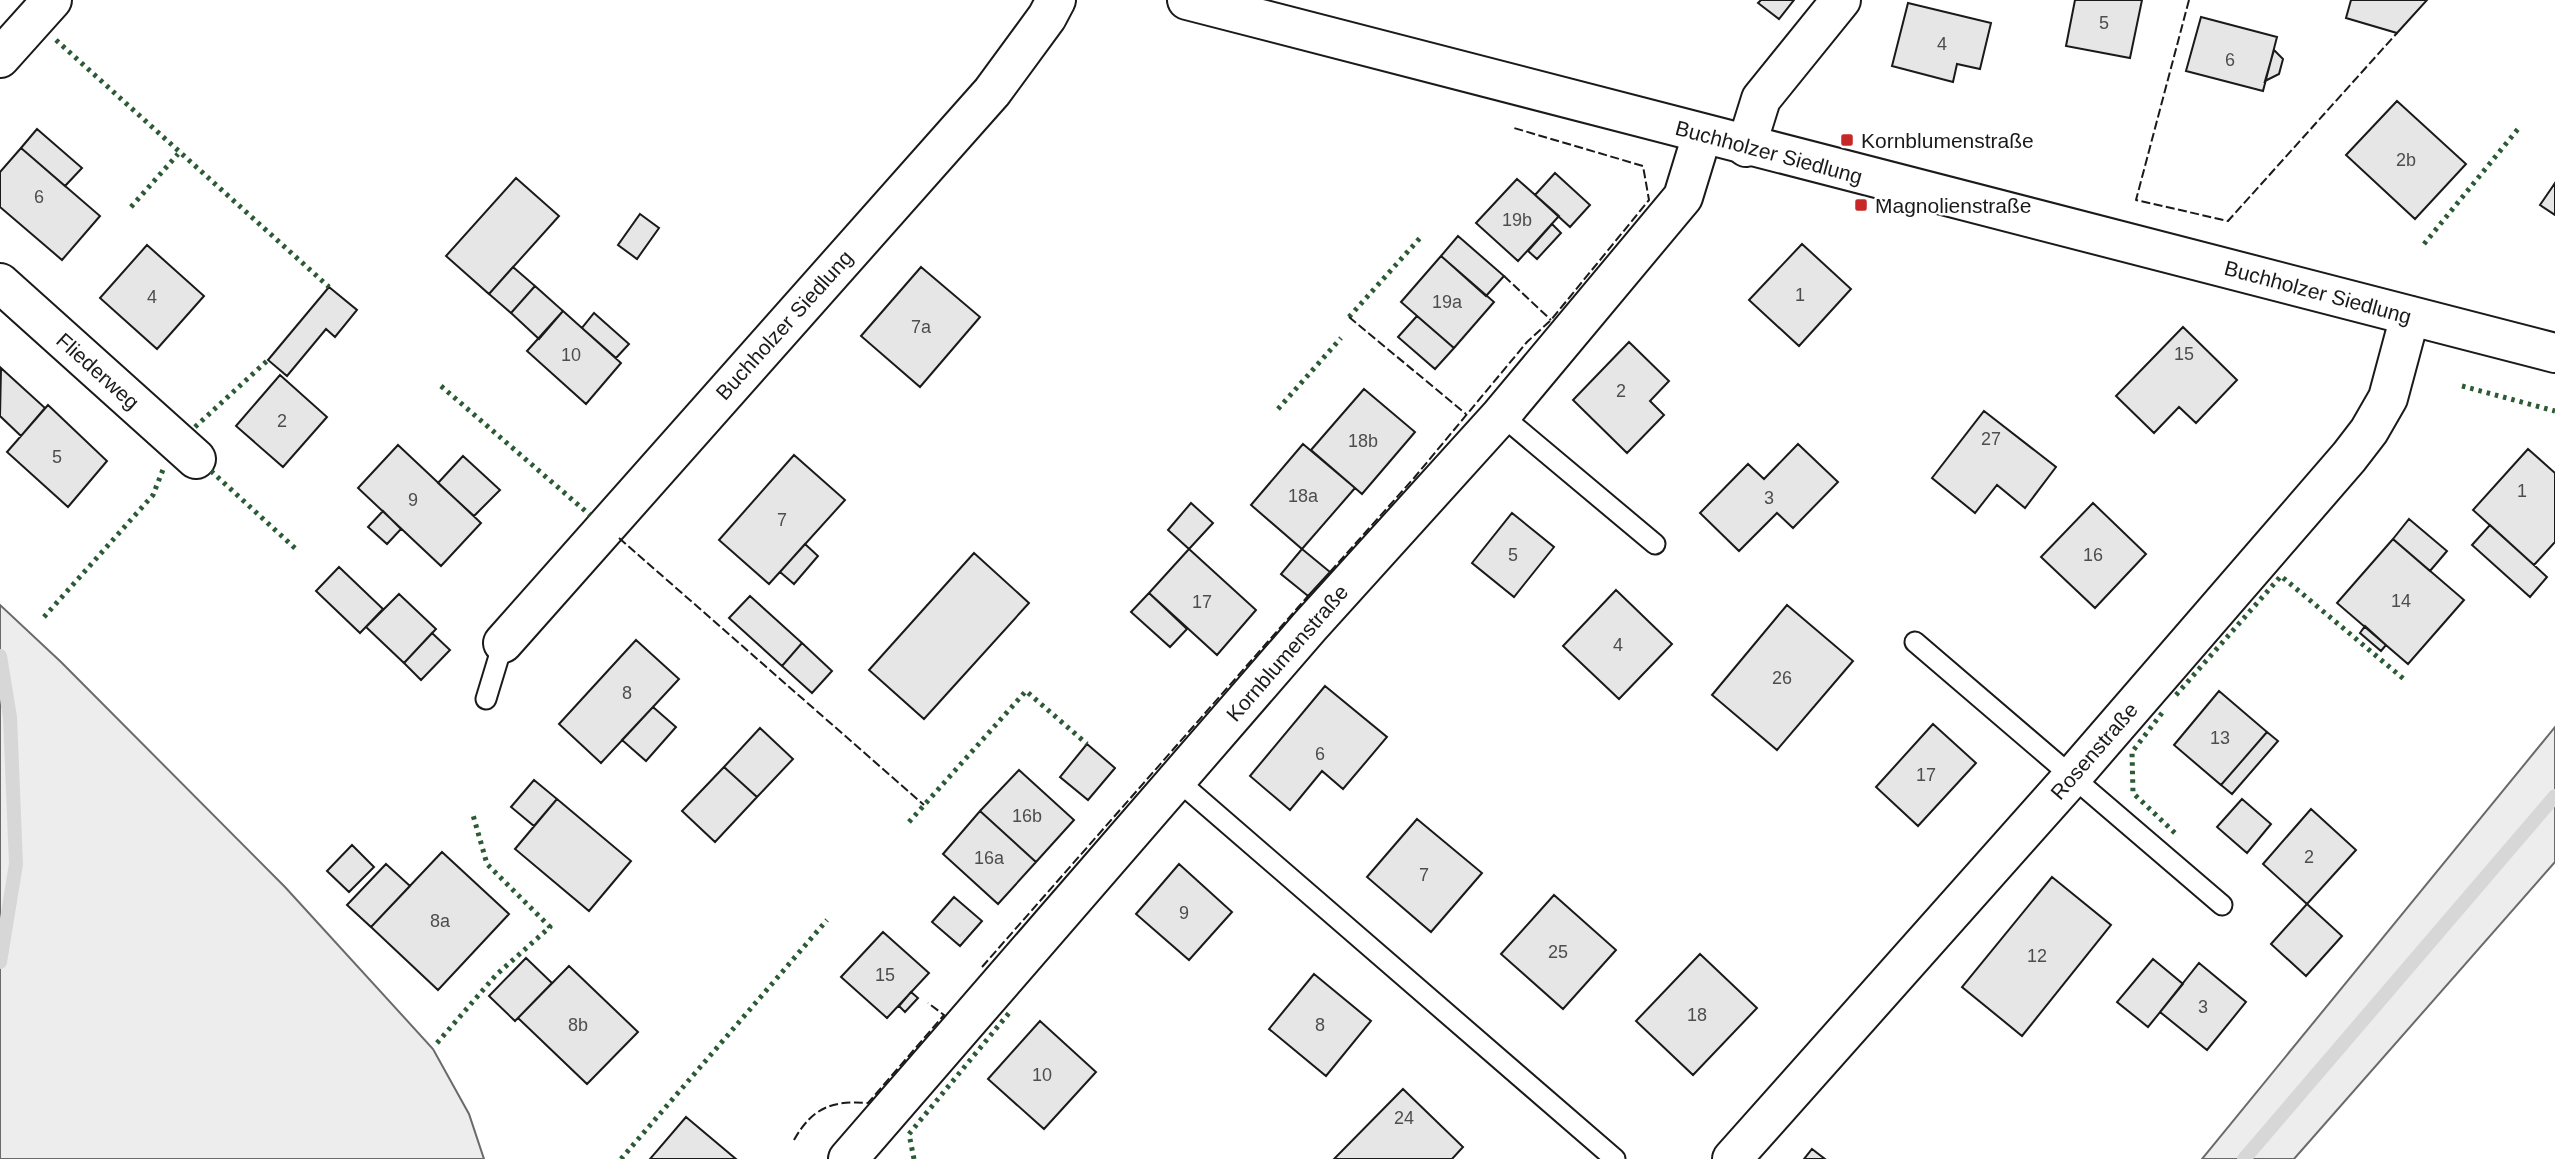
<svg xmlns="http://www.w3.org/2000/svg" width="2555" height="1159" font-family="Arial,sans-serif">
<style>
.green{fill:#ededed;stroke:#6a6a6a;stroke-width:2}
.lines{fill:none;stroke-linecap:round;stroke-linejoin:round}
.stream{stroke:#d7d7d7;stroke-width:14}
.building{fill:#e6e6e6;stroke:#1a1a1a;stroke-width:2}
.lane-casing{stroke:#1a1a1a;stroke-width:23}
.street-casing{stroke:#1a1a1a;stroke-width:42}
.secondary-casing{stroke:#1a1a1a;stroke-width:42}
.lane{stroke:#fff;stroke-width:19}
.street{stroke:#fff;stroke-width:38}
.secondary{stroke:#fff;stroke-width:38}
.hedge{stroke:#2b5a34;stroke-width:5;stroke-dasharray:3.5 5;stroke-linecap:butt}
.fence{stroke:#1a1a1a;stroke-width:2;stroke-dasharray:9 3.5;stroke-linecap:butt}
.poi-dot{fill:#c62828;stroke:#fff;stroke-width:2.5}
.labels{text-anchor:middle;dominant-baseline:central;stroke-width:5;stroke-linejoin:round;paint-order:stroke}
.number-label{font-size:18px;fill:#4d4d4d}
.poi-label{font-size:21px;fill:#1a1a1a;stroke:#fff;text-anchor:start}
.street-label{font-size:21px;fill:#1a1a1a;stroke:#fff}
</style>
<rect width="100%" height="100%" fill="#fff"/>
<path class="green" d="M0 605 61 662 285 887 433 1049 469 1114 484 1159H0Z
M2555 727V862L2294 1159H2202Z"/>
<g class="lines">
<path class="stream" d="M0 656 10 717 16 864 0 962
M2244 1159 2555 796"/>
</g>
<path class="building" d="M1761 0H1794L1779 19 1758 3Z
M2075 0H2142L2130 58 2066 46Z
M2351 0H2427L2397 33 2346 18Z
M1908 3 1991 23 1980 69 1957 64 1953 82 1892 66Z
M2201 17 2277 37 2263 91 2186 71Z
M2274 50 2283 59 2279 74 2265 81Z
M2397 101 2466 164 2415 219 2346 155Z
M37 129 82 168 65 186 21 148Z
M21 148 100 216 62 260 0 207V172Z
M1555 173 1590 205 1570 227 1535 195Z
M516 178 559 216 489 294 446 256Z
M1517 179 1559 216 1518 261 1476 223Z
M2555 183V215L2540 205Z
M640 214 659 228 637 259 618 245Z
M1552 224 1561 233 1537 259 1528 251Z
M1458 236 1504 276 1486 296 1441 256Z
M1802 244 1851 289 1799 346 1749 300Z
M147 245 204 296 157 349 100 298Z
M1441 256 1494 302 1454 348 1401 302Z
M513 267 535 286 511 313 489 294Z
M921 267 980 317 920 387 861 336Z
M535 286 563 311 539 339 511 313Z
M329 287 357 310 335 337 326 329 287 376 268 360Z
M563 311 621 363 586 404 527 351Z
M594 313 629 344 616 358 582 328Z
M1417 316 1454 348 1435 369 1398 337Z
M2183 327 2237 380 2196 423 2179 407 2154 433 2116 396Z
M1629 342 1669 381 1650 401 1664 415 1627 453 1573 400Z
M1 368 45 408 21 436 0 416Z
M280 375 327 417 283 467 236 426Z
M1364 389 1415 432 1362 494 1311 450Z
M48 405 107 461 68 507 7 452Z
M1984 411 2056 467 2025 508 1997 485 1975 513 1932 478Z
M1303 444 1355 488 1302 549 1251 505Z
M1798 444 1838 482 1793 528 1777 513 1739 551 1700 513 1748 464 1764 479Z
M398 445 481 523 441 566 358 488Z
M2528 449 2555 473V542L2534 565 2473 510Z
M794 455 845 500 769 584 719 540Z
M463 456 500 490 474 516 438 483Z
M1191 503 1213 523 1189 549 1168 530Z
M2093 503 2146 554 2095 608 2041 557Z
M383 511 401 529 387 544 368 527Z
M1512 513 1554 547 1514 597 1472 563Z
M2409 519 2447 551 2430 571 2393 539Z
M2490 525 2547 577 2530 597 2472 545Z
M2393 539 2464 600 2408 664 2337 603Z
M805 544 818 556 794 584 780 572Z
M1189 549 1256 610 1217 655 1149 593Z
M1302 549 1330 572 1308 596 1281 574Z
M974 553 1029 603 924 719 869 670Z
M339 567 383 609 360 633 316 591Z
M1616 590 1672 644 1619 699 1563 646Z
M1149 593 1187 629 1170 647 1131 612Z
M399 594 436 629 404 663 366 627Z
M750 596 802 643 782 666 729 618Z
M1787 605 1853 661 1777 750 1712 695Z
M2365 626 2386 645 2381 651 2360 633Z
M432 633 450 650 421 680 404 663Z
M636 640 679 679 601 763 559 724Z
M802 643 832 671 812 693 782 666Z
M1325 686 1387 737 1343 789 1322 771 1290 810 1250 776Z
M2219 691 2267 732 2221 785 2174 745Z
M653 707 676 727 646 761 622 740Z
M1933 724 1976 763 1918 826 1876 787Z
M760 728 793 759 757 797 724 767Z
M2267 732 2278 741 2232 794 2221 785Z
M1087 744 1115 768 1088 800 1060 777Z
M724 767 757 797 715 842 682 811Z
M1019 770 1074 820 1036 862 980 811Z
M534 780 557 799 534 826 511 807Z
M557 799 631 861 589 911 515 849Z
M2242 799 2271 824 2247 853 2217 827Z
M2311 809 2356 850 2307 904 2263 864Z
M980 811 1036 862 998 904 943 854Z
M1417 819 1482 873 1431 932 1367 877Z
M352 845 374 867 349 892 327 871Z
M442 852 509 914 438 990 371 927Z
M386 864 410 886 371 927 347 905Z
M1179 864 1232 912 1189 960 1136 914Z
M2052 877 2111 925 2022 1036 1962 987Z
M1554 895 1616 950 1563 1009 1501 954Z
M954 897 982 921 960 946 932 922Z
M2307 904 2342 936 2306 976 2271 944Z
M883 932 929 973 887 1018 841 977Z
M1700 954 1757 1008 1693 1075 1636 1021Z
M526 958 552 983 515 1021 489 996Z
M2153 959 2183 984 2148 1027 2117 1002Z
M2199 963 2246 1002 2207 1050 2160 1012Z
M569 966 638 1032 587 1084 518 1018Z
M1314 974 1371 1021 1326 1076 1269 1029Z
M911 992 918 998 905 1012 899 1006Z
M1040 1021 1096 1072 1044 1129 988 1079Z
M1403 1089 1463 1147 1452 1159H1334Z
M686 1117 736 1159H650Z
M1812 1149 1825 1159H1804Z"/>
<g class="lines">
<g class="lane-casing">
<path id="lane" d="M1501 415 1655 544
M1915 642 2222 905
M486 699 503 643
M1176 779 1615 1159"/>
</g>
<g class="street-casing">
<path id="street" d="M0 58 52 0
M1746 147 1761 99 1841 0
M0 283 196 459
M503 643 992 92 1047 17 1056 0
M848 1159 1310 626 1501 415 1683 197 1702 135
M1732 1159 2072 777 2349 457 2369 431 2388 398 2410 316"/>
</g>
<g class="secondary-casing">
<path id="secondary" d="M1187 0 2555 353"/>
</g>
<use href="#lane" class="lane"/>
<use href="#street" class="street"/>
<use href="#secondary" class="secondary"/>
<path class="hedge" d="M56 40 329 287
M131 207 178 154
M2424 244 2518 129
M1349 317 1420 238
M441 386 590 515
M2462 386 2555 411
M1278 409 1341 338
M195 427 268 360
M211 471 297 550
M44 617 153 495 164 467
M2176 695 2281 576 2405 680
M2162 713 2132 752 2133 793 2178 836
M909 822 1026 691 1087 744
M437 1043 496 975 550 927 487 864 473 815
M621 1159 827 920
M914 1159 909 1134 1009 1013"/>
<path class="fence" d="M2189 0 2136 200 2228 221 2397 33
M1504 276 1551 320
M1349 317 1466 414
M619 538 924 805
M1330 572 1414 478 1527 342 1551 320 1649 200 1643 166 1514 128
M982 967 1308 596
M794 1140C812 1108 832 1100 868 1103L944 1015 928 1003"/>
</g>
<g class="poi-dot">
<rect x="1840" y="133" width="14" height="14" rx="3.5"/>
<rect x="1854" y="198" width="14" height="14" rx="3.5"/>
</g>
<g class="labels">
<g class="number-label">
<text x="2104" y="23">5</text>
<text x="1942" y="44">4</text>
<text x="2230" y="60">6</text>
<text x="2406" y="160">2b</text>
<text x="39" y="197">6</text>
<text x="1517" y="220">19b</text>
<text x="1800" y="295">1</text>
<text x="152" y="297">4</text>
<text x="1447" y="302">19a</text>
<text x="921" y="327">7a</text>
<text x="2184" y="354">15</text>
<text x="571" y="355">10</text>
<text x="1621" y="391">2</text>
<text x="282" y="421">2</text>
<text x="1991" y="439">27</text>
<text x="1363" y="441">18b</text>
<text x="57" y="457">5</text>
<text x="2522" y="491">1</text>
<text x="1303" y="496">18a</text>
<text x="1769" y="498">3</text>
<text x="413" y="500">9</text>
<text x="782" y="520">7</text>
<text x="1513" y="555">5</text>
<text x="2093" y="555">16</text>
<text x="2401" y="601">14</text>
<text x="1202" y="602">17</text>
<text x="1618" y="645">4</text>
<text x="1782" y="678">26</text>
<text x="627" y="693">8</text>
<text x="2220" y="738">13</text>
<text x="1320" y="754">6</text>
<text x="1926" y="775">17</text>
<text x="1027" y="816">16b</text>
<text x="2309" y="857">2</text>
<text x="989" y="858">16a</text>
<text x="1424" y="875">7</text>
<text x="1184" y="913">9</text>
<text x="440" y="921">8a</text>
<text x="1558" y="952">25</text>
<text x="2037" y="956">12</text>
<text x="885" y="975">15</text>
<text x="2203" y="1007">3</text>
<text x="1697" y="1015">18</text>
<text x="578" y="1025">8b</text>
<text x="1320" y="1025">8</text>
<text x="1042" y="1075">10</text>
<text x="1404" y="1118">24</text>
</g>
<g class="poi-label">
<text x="1861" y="140">Kornblumenstraße</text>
<text x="1875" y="205">Magnolienstraße</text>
</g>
<g class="street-label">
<text transform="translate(1769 152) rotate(15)">Buchholzer Siedlung</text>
<text transform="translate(2318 292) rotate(15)">Buchholzer Siedlung</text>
<text transform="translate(784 325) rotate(-48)">Buchholzer Siedlung</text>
<text transform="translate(98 371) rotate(42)">Fliederweg</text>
<text transform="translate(1287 653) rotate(-49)">Kornblumenstraße</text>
<text transform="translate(2094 751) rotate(-49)">Rosenstraße</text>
</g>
</g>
</svg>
